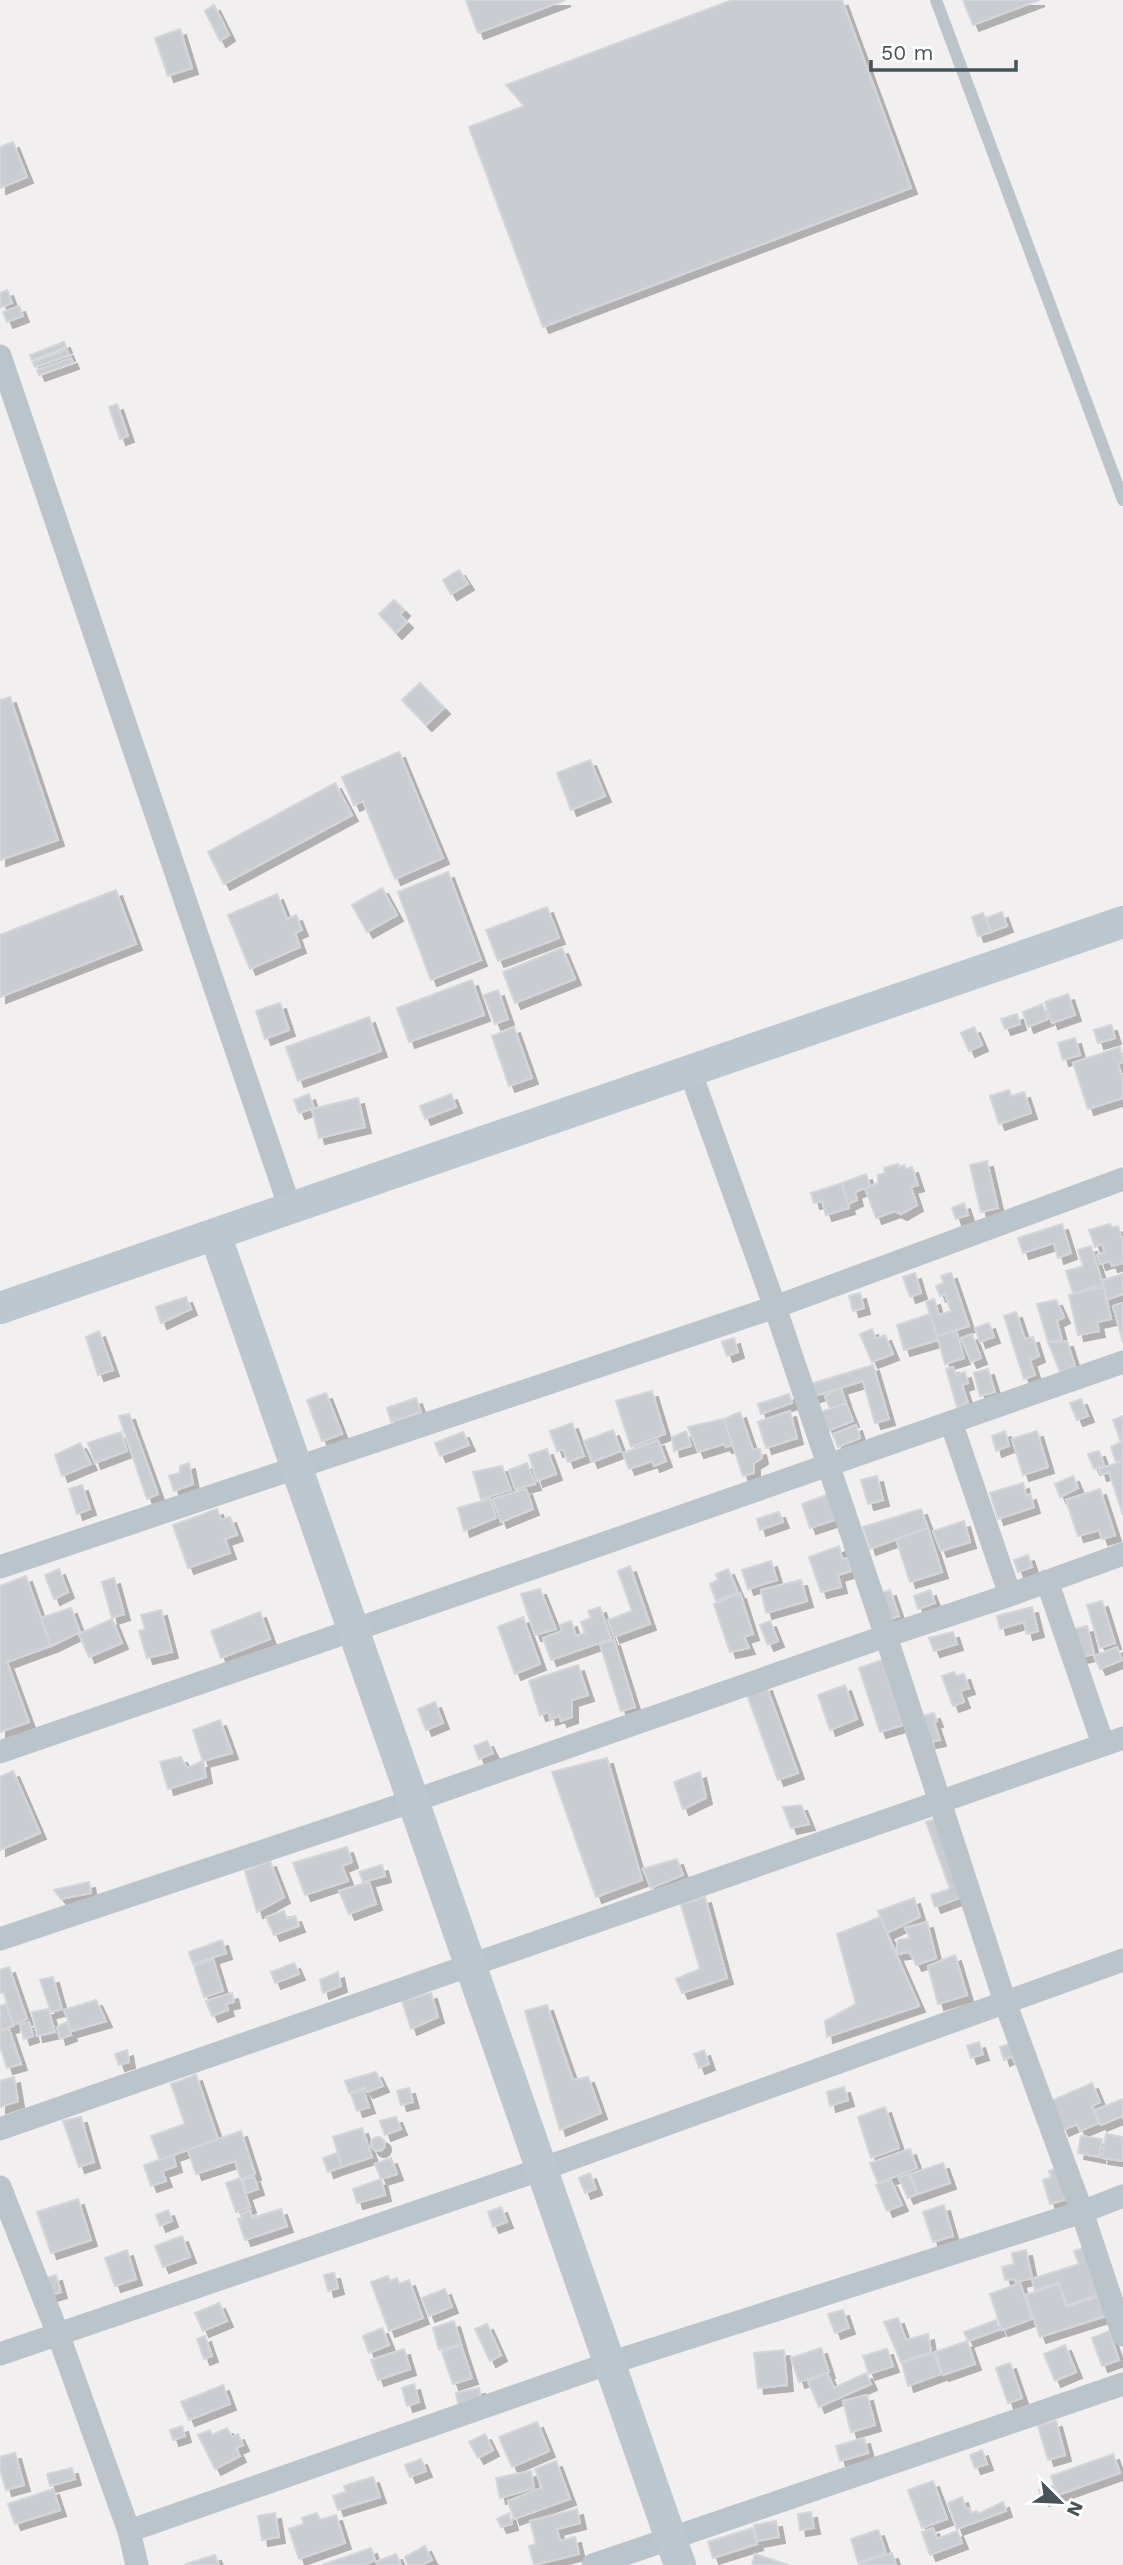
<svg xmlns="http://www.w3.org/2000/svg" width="1123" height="2565" font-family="'Work Sans',sans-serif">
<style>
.building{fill:#c9ccd1;stroke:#d3d5da;stroke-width:2;filter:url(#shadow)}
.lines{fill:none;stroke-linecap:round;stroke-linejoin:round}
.lane{stroke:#bbc4ca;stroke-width:12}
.street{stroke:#bbc4ca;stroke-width:23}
.secondary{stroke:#bcc7cf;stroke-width:32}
</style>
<defs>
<filter id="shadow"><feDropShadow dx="6" dy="6" stdDeviation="0" flood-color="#0004"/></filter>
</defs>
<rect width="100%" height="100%" fill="#f1efef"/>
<path class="building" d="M466 0H565L478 33Z
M732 0H842L911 188 543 327 469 127 524 106 506 85Z
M963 0H1039L973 25Z
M214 5 229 35 220 41 205 11Z
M180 29 192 68 168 76 155 38Z
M13 142 27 177 0 188V147Z
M7 290 12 303 1 307 0 293Z
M19 306 23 316 7 322 3 312Z
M64 342 66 347 32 360 30 355Z
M67 350 69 355 35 367 33 362Z
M71 358 73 363 39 375 37 370Z
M117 404 128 436 120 439 109 407Z
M459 570 468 584 451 594 443 580Z
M394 600 404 610 400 615 407 622 396 633 379 614Z
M420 683 444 708 426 725 402 700Z
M10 697 58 840 0 860V700Z
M399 752 443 858 395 879 363 801 354 805 342 777Z
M590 760 605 796 571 810 557 773Z
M335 783 352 815 224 884 208 852Z
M448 872 481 960 431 980 398 892Z
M382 888 397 915 367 932 352 905Z
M116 890 136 944 0 997V935Z
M277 894 287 919 296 915 302 930 295 933 300 947 250 969 228 915Z
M547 907 559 938 498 961 486 930Z
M1002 912 1007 926 991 932 986 918Z
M983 913 991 932 978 936 972 917Z
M562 948 575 979 515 1003 503 972Z
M472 980 484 1015 409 1042 397 1008Z
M498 990 508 1019 495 1024 484 995Z
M1068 994 1075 1015 1052 1023 1045 1002Z
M280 1003 289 1030 265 1039 256 1011Z
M1042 1004 1048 1019 1028 1027 1023 1012Z
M1017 1014 1020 1024 1005 1029 1001 1019Z
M369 1017 381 1051 298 1081 286 1047Z
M1111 1025 1115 1038 1098 1043 1094 1030Z
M514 1027 532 1078 509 1086 492 1036Z
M974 1027 982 1045 969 1051 961 1033Z
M1075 1038 1080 1055 1063 1060 1058 1043Z
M1120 1047 1123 1062 1118 1064 1123 1079V1098L1088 1109 1073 1063Z
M1009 1090 1011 1096 1024 1092 1031 1113 999 1124 990 1096Z
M309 1094 314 1108 299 1113 294 1100Z
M451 1094 456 1107 425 1119 420 1106Z
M358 1098 365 1127 319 1138 312 1109Z
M987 1161 998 1208 981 1212 970 1165Z
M898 1164 899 1167 904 1165 906 1169 912 1167 918 1185 911 1187 917 1205 901 1214 895 1211 876 1218 865 1188 878 1183V1175L885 1173 884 1168Z
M866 1174 870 1186 855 1192 857 1200 848 1204 842 1183Z
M842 1183 849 1208 826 1215 822 1201 814 1203 811 1193Z
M964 1203 968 1215 956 1219 952 1208Z
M1062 1224 1071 1253 1058 1258 1054 1243 1023 1253 1018 1238Z
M1110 1224 1112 1228 1118 1226 1123 1243V1263L1112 1266 1110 1261 1100 1264 1097 1255 1105 1252 1102 1244 1095 1247 1089 1230Z
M1091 1246 1103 1284 1073 1293 1066 1271 1083 1266 1078 1250Z
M915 1273 921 1293 910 1297 903 1277Z
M951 1273 969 1326 937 1336 926 1302 934 1299 939 1315 951 1311 945 1294 940 1296 936 1286 944 1283 941 1276Z
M1123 1274V1294L1106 1300 1103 1280Z
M1104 1287 1111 1319 1097 1322 1099 1331 1078 1335 1069 1295Z
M860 1293 864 1308 853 1311 849 1296Z
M186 1297 191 1309 161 1323 156 1307Z
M1056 1300 1064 1317 1057 1321 1062 1340 1048 1342 1037 1304Z
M1123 1303V1342L1113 1306Z
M1016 1312 1025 1339 1033 1337 1039 1356 1030 1360 1035 1375 1024 1379 1004 1316Z
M930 1314 938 1340 904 1350 897 1325Z
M989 1323 994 1337 980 1342 975 1328Z
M872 1329 876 1339 885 1335 893 1354 872 1362 860 1334Z
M956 1330 964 1358 945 1364 937 1336Z
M99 1331 113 1370 98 1375 86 1337Z
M972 1334 981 1358 971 1362 961 1338Z
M734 1338 738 1352 727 1356 722 1342Z
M1067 1341 1075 1366 1060 1372 1048 1342Z
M873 1365 889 1419 875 1423 863 1381 808 1398 804 1386Z
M953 1367 956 1375 965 1372 968 1383 962 1385 968 1403 957 1407 946 1369Z
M988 1369 995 1392 980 1396 974 1373Z
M841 1388 846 1403 830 1409 825 1396Z
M652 1391 665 1434 631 1447 616 1401Z
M326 1393 342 1434 322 1441 307 1400Z
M789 1394 792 1403 761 1414 758 1404Z
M416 1398 421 1412 391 1422 387 1408Z
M1081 1399 1088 1416 1077 1420 1070 1403Z
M846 1403 853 1421 828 1431 821 1412Z
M790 1411 797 1438 766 1448 758 1422Z
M740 1412 753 1450 760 1449 762 1458 754 1463V1473L743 1476 724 1419Z
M129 1414 158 1494 147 1499 119 1416Z
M1123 1416V1460L1116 1462 1111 1447 1121 1442 1113 1420Z
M724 1419 732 1445 726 1447 724 1444 698 1452 688 1427Z
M572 1423 584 1456 568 1462 563 1449 557 1451 550 1431Z
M856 1425 860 1438 838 1447 833 1434Z
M613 1430 621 1451 592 1462 584 1441Z
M686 1431 691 1446 674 1451 672 1437Z
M1005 1431 1009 1446 996 1451 992 1436Z
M1037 1431 1048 1467 1023 1475 1012 1439Z
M121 1432 127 1451 95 1463 88 1443Z
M463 1432 469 1445 440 1456 435 1443Z
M658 1440 666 1461 654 1466 652 1461 629 1469 623 1453Z
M80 1443 91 1464 62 1476 55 1455Z
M547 1449 556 1474 537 1481 529 1455Z
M1099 1451 1104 1465 1094 1469 1088 1454Z
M1123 1461V1515L1109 1472 1101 1475 1099 1469Z
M189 1463 193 1484 174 1491 169 1476 180 1473V1466Z
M527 1463 535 1484 515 1489 509 1470Z
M502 1466 511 1490 481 1499 473 1472Z
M877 1476 883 1500 868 1504 861 1480Z
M1073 1476 1078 1488 1060 1497 1055 1484Z
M1023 1483 1026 1496 1030 1494 1034 1507 998 1519 990 1493Z
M82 1485 90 1509 77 1514 69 1489Z
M526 1489 533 1509 501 1522 493 1499Z
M1100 1489 1115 1535 1102 1539 1099 1530 1078 1536 1066 1500Z
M829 1494 837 1519 810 1528 802 1504Z
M490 1499 496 1518 464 1531 458 1508Z
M217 1509 221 1520 230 1517 237 1535 225 1539 230 1553 188 1568 173 1525Z
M921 1509 928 1528 870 1549 863 1527Z
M779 1512 783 1522 760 1530 757 1519Z
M964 1521 970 1542 941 1551 933 1531Z
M928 1528 942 1572 910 1582 896 1539Z
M839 1546 842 1559 847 1558 851 1571 838 1575 841 1587 821 1592 809 1557Z
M1028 1555 1032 1567 1018 1572 1014 1560Z
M771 1561 777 1580 748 1589 742 1570Z
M630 1566 650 1624 614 1637 608 1620 632 1611 618 1571Z
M59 1569 68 1592 54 1599 45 1575Z
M728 1569 738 1592 716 1601 710 1584 718 1580 716 1574Z
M26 1576 51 1646 7 1662 29 1722 0 1732V1586Z
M114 1578 124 1614 112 1618 102 1582Z
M801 1580 807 1601 766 1613 761 1590Z
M540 1589 556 1629 535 1635 521 1594Z
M890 1590 899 1616 887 1620 878 1594Z
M930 1590 935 1603 918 1609 914 1596Z
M740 1593 753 1634 744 1637 749 1648 730 1652 714 1604Z
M1102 1601 1115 1643 1100 1648 1087 1605Z
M600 1607 611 1639 551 1660 543 1638 562 1631 560 1625 571 1621 576 1636 585 1633 581 1622 591 1618 588 1611Z
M1032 1607 1038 1631 1027 1634 1024 1622 1000 1629 997 1616Z
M71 1608 80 1632 51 1646 41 1618Z
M161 1610 172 1652 147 1658 139 1631 145 1629 141 1615Z
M260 1612 270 1639 221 1658 211 1631Z
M523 1617 540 1664 515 1674 498 1627Z
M112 1619 122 1643 89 1657 79 1634Z
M770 1621 778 1641 768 1645 760 1625Z
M1087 1626 1094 1654 1081 1657 1074 1629Z
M953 1632 957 1644 934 1651 929 1638Z
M614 1640 635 1707 621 1711 600 1644Z
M1117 1647 1122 1660 1100 1669 1094 1656Z
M882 1660 903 1725 880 1732 859 1668Z
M578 1665 588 1695 572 1700V1717L561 1721 560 1716 550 1719 549 1712 540 1715 529 1681Z
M954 1672 956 1676 964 1674 969 1688 960 1691 964 1702 953 1706 942 1676Z
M766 1685 798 1773 778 1780 746 1692Z
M845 1685 857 1719 830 1730 818 1695Z
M435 1702 443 1723 426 1730 418 1709Z
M934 1713 937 1721 934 1722 940 1740 930 1742 923 1716Z
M220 1720 232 1753 203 1761 193 1730Z
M487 1741 493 1753 479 1759 474 1746Z
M181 1757 187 1768 203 1761 206 1777 168 1789 160 1762Z
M607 1758 642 1880 596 1897 552 1772Z
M13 1771 40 1833 0 1850V1777Z
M700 1772 706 1798 683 1809 674 1782Z
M801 1805 809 1824 791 1828 783 1807Z
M938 1818 965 1896 935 1907 931 1895 950 1889 926 1822Z
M347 1847 352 1862 342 1866 348 1881 305 1895 293 1863Z
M677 1859 683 1875 651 1888 643 1869Z
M270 1861 284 1897 257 1912 245 1871Z
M382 1865 385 1876 363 1882 359 1872Z
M89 1882 91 1893 61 1899 54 1890Z
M369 1882 376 1904 349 1914 339 1891Z
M705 1897 727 1978 682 1993 676 1979 700 1969 681 1905Z
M914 1898 920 1917 887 1933 878 1911Z
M284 1911 287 1919 295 1916 299 1926 274 1935 266 1917Z
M880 1917 919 2006 827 2037 825 2021 856 2004 837 1934Z
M927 1922 936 1958 916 1965 910 1952 896 1954 898 1940 910 1938 905 1928Z
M222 1940 226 1953 193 1964 189 1952Z
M955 1955 967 1995 938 2004 928 1966Z
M213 1959 223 1991 204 1997 194 1966Z
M294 1963 299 1974 275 1983 271 1972Z
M9 1967 27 2019 13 2025 4 1993H0V1970Z
M338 1972 341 1986 323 1993 320 1980Z
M53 1977 62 2009 51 2012 40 1980Z
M232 1993 234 2002 226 2004 228 2010 212 2016 206 2001Z
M431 1993 438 2017 411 2029 402 2001Z
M96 2000 106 2021 72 2031 64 2010Z
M6 2004 13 2026 0 2030V2006Z
M547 2005 573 2080 588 2077 601 2113 560 2130 525 2011Z
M48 2009 55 2032 37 2036 32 2012Z
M29 2022 33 2036 24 2039 20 2025Z
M67 2022 71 2035 60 2039 57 2027Z
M9 2029 21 2064 7 2068 0 2046V2032Z
M979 2042 983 2054 971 2058 967 2046Z
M1014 2042 1022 2063 1016 2065 1012 2056 1004 2060 1000 2047Z
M127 2050 129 2062 119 2065 115 2054Z
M704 2050 709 2064 699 2068 694 2054Z
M376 2072 383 2086 367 2092 364 2087 349 2093 345 2081Z
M196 2075 218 2139 160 2160 151 2136 185 2124 171 2084Z
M14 2077 18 2101 0 2107V2081Z
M1092 2083 1100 2102 1092 2106 1099 2123 1080 2131 1077 2124 1063 2130 1051 2101Z
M844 2087 848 2100 830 2106 827 2092Z
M409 2088 413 2102 401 2105 397 2091Z
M363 2090 369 2107 357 2111 351 2094Z
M1123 2099V2119L1122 2116 1101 2125 1095 2110Z
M885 2107 899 2148 871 2158 858 2117Z
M81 2117 94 2162 79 2167 63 2121Z
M396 2117 401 2129 385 2135 380 2121Z
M362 2128 372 2157 342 2167 333 2137Z
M241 2131 255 2174 241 2179 235 2161 196 2174 188 2150Z
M1106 2134 1123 2137V2161L1102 2158Z
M1081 2136 1102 2139 1099 2157 1078 2153Z
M371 2144a7 7 0 1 1 14 0a7 7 0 1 1-14 0Z
M910 2149 917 2168 878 2183 870 2163Z
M337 2153 342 2167 328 2172 323 2158Z
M173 2155 176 2166 162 2171 166 2181 151 2186 144 2165Z
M391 2158 397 2174 381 2179 375 2164Z
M943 2163 950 2183 918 2194 910 2174Z
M1058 2168 1067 2199 1050 2204 1043 2180 1051 2177 1049 2171Z
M590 2173 596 2189 585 2193 579 2178Z
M909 2174 917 2194 908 2198 899 2178Z
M254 2177 258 2189 247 2193 243 2180Z
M240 2178 250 2207 236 2212 226 2183Z
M381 2179 385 2195 357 2203 353 2189Z
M891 2181 902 2205 887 2211 876 2185Z
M78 2199 91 2240 51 2253 37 2212Z
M944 2205 953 2236 933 2242 923 2212Z
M501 2207 507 2222 493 2227 488 2212Z
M281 2209 287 2226 245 2240 238 2219 243 2218 241 2214 250 2210 252 2218Z
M168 2210 172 2221 160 2226 156 2215Z
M182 2236 190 2257 163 2267 155 2246Z
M1086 2247 1100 2294 1067 2305 1059 2282 1035 2290 1032 2279 1079 2264 1074 2251Z
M127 2250 136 2279 115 2286 105 2258Z
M1026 2250 1032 2278 1016 2282 1014 2279 1005 2280 1002 2267 1014 2264 1012 2253Z
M334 2273 338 2288 328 2291 324 2275Z
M56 2275 61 2292 51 2295 46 2278Z
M388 2276 390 2281 397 2278 399 2284 409 2280 423 2318 389 2331 371 2282Z
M1020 2283 1032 2319 1002 2330 990 2294Z
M1059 2284 1066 2307 1102 2295 1109 2315 1040 2337 1026 2295Z
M445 2289 452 2307 429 2316 422 2298Z
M219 2303 227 2321 203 2331 195 2313Z
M843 2310 849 2328 835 2333 828 2314Z
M898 2318 906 2340 928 2334 931 2352 901 2362 884 2322Z
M996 2320 999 2330 968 2341 964 2332Z
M454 2321 461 2344 439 2350 433 2328Z
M487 2324 501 2355 490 2361 475 2329Z
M382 2328 389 2345 369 2353 363 2336Z
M1109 2331 1119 2360 1102 2366 1092 2338Z
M205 2336 212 2356 204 2359 197 2339Z
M967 2341 975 2364 943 2375 935 2352Z
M461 2345 472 2378 453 2384 442 2352Z
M1065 2345 1076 2372 1055 2381 1044 2354Z
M821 2348 829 2372 799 2382 791 2358Z
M404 2349 410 2369 378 2380 371 2360Z
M887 2349 893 2366 869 2374 863 2356Z
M784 2350 787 2385 758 2388 754 2353Z
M933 2353 941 2374 908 2386 902 2363Z
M1010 2363 1022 2398 1008 2403 996 2368Z
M827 2373 834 2388 866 2373 871 2384 819 2407 808 2381Z
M414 2384 419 2402 407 2406 402 2388Z
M223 2385 230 2404 189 2420 181 2402Z
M479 2388 482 2403 459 2408 456 2393Z
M867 2395 875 2425 851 2432 843 2401Z
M1056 2421 1065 2455 1048 2460 1038 2426Z
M537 2422 549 2451 512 2467 499 2437Z
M182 2426 185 2436 173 2440 170 2430Z
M227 2428 232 2437 238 2434 243 2445 236 2448 240 2456 215 2469 198 2435 210 2430 212 2435Z
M485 2434 493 2450 478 2458 469 2442Z
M864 2438 868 2453 840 2461 836 2446Z
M982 2450 987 2464 975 2468 970 2455Z
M15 2453 24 2485 6 2490 0 2469V2457Z
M1113 2454 1120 2473 1058 2495 1051 2476Z
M421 2459 426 2471 410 2477 405 2465Z
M556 2461 570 2499 514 2519 508 2501 542 2488 535 2469Z
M72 2468 75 2479 50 2486 47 2474Z
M531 2471 534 2488 500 2498 496 2478Z
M373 2477 380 2497 338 2510 333 2496 346 2492 344 2486Z
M933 2481 947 2519 922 2528 908 2490Z
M1053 2486 1056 2495 1043 2500 1039 2490Z
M53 2489 60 2510 15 2524 8 2504Z
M962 2497 966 2509 969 2508 971 2513 977 2511 978 2514 1003 2502 1006 2511 957 2529 948 2503Z
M577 2509 580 2523 557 2529 560 2541 575 2537 579 2554 534 2565 529 2546 536 2544 530 2521Z
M811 2512 814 2528 800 2530 798 2514Z
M275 2513 279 2537 262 2540 258 2516Z
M317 2513 320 2520 336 2515 345 2543 299 2559 289 2529 304 2524 302 2518Z
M509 2513 512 2524 501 2527 497 2519Z
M776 2521 779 2537 757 2541 754 2525Z
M752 2528 757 2544 713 2558 708 2542Z
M933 2528 937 2539 957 2531 962 2543 930 2555 922 2532Z
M878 2530 886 2553 858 2562 851 2539Z
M425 2546 432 2560 421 2565H408L405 2557Z
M371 2548 375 2560 364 2565H322Z
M892 2553 896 2565H860L859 2563Z
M396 2554 401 2565H378L376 2562Z
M755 2554 788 2565H752Z
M215 2555 219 2565H187L186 2564Z"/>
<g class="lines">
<path class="lane" d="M936 0 1123 500"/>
<path class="street" d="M0 356 290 1208
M690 1071 775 1307 886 1636 1005 2002 1082 2212 1123 2335
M951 1422 1010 1595
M0 1567 775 1307 1123 1179
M1047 1581 1103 1744
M0 1752C375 1625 749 1492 1123 1362
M0 1939 413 1801 886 1636 1010 1595 1123 1554
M0 2129 1123 1738
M0 2187 58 2334 129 2531 137 2565
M0 2354 542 2169 1123 1960
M129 2531 610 2363 1082 2212 1123 2196
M593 2565 1123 2384"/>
<path class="secondary" d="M215 1234 680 2565
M0 1308 1123 922"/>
</g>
<g transform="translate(1060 2502) rotate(114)" stroke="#ffffff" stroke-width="5" paint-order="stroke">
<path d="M0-5L12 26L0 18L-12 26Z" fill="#48535a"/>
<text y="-10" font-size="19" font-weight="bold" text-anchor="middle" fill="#48535a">N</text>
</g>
<path d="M871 60v10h145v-10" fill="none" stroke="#48535a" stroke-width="3.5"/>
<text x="881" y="60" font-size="21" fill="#48535a" stroke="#ffffff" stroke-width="5" paint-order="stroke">50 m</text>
</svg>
